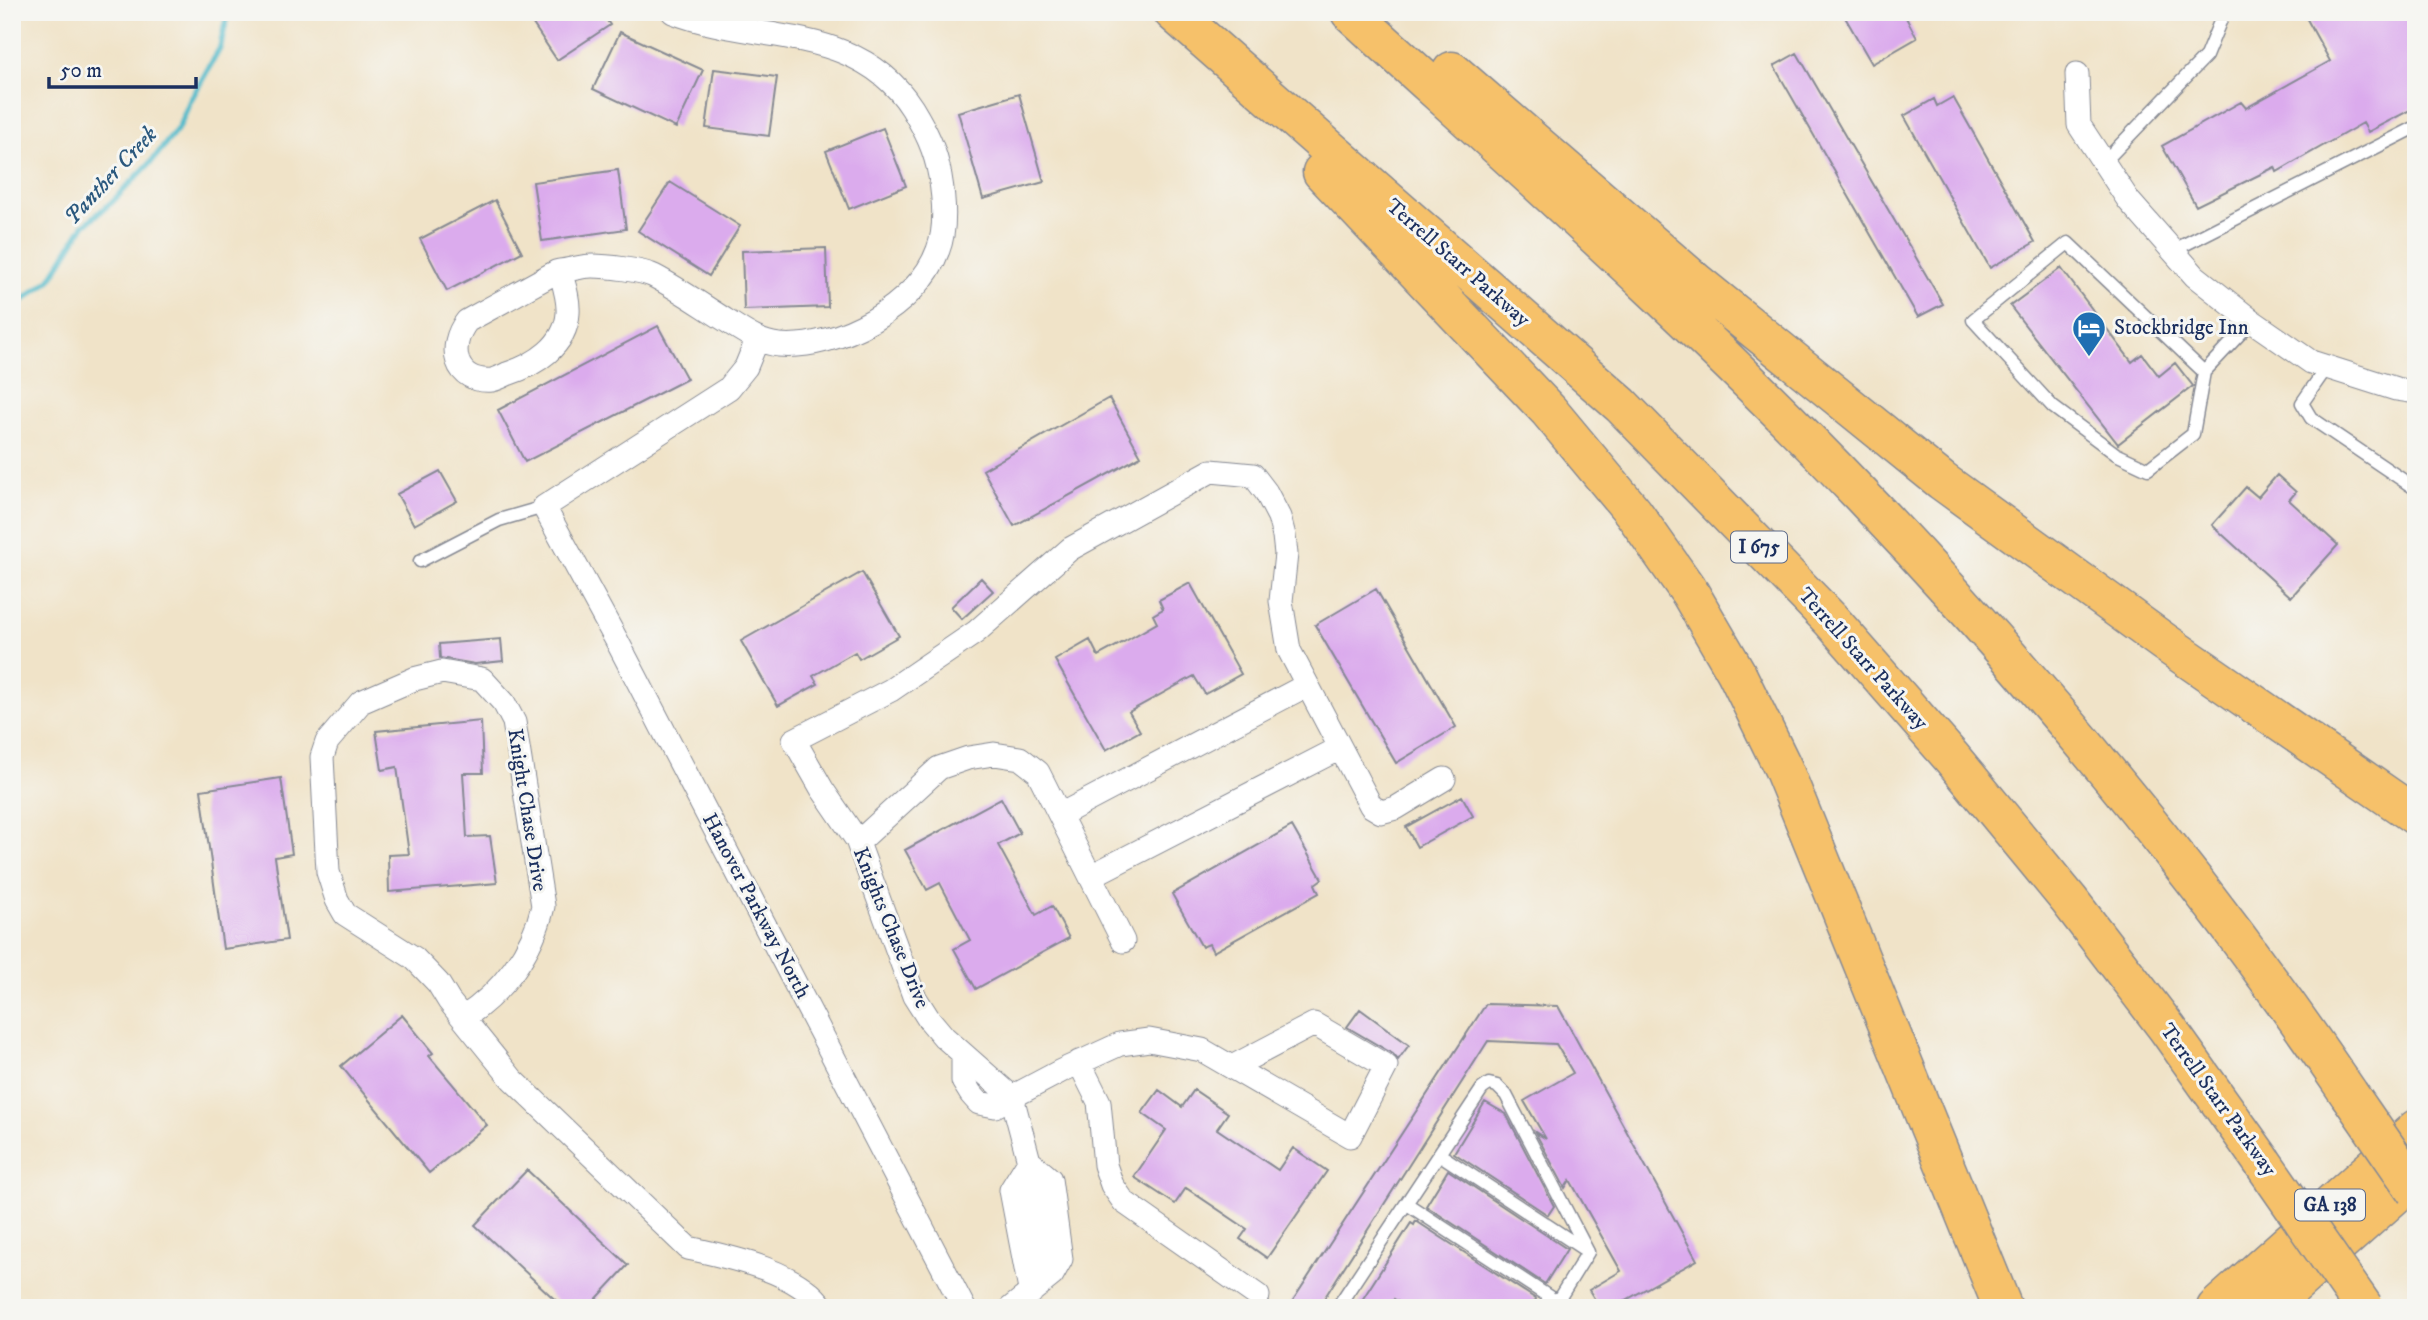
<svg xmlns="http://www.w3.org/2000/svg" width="2428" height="1320" font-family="'IM FELL DW Pica',serif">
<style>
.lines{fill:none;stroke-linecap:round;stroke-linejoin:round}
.stream{stroke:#4db9c9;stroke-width:6}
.building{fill:#dbabed}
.service-casing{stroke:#868993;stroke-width:15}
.minor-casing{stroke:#868993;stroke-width:25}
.trunk-casing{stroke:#868993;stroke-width:41}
.motorway-casing{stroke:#868993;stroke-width:41}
.service{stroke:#fff;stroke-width:12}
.minor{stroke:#fff;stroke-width:23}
.trunk{stroke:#f6c16b;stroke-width:38}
.motorway{stroke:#f6c16b;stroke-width:38}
.motorway-bridge-casing{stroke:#868993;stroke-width:41;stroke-linecap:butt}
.motorway-bridge{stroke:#f6c16b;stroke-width:38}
.labels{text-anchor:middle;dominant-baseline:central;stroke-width:6;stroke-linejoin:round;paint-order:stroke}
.shield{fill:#f6f6f2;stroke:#5d6b8a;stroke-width:2}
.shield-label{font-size:19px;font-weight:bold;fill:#1b2f5e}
.street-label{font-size:21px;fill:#1b2f5e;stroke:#f6f6f2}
.poi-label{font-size:21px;fill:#1b2f5e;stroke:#f6f6f2;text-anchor:start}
.water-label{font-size:23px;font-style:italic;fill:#2a587e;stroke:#f6f6f2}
</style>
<rect width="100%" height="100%" fill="#f6f6f2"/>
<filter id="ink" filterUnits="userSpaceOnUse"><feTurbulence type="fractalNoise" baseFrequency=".0143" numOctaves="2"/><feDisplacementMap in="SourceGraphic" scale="14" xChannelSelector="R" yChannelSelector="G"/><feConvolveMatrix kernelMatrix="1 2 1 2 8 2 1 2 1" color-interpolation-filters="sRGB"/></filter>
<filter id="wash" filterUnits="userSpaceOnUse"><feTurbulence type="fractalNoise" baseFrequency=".00686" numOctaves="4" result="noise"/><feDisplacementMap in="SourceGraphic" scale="28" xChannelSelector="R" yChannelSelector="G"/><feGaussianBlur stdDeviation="1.57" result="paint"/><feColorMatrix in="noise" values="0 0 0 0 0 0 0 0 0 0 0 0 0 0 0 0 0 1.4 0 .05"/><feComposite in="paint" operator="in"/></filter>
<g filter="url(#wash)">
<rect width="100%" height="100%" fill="#f0e3c8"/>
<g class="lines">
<path class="stream" d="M12 308 50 280 83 226 112 202 152 161 179 127 190 101 220 48 228 12"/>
</g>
<g id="blocks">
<path class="building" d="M525 12H601L610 25 557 60Z
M1842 12H1903L1917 38 1872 64Z
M2303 12H2416V107L2368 132 2363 123 2277 172 2275 167 2196 206 2162 146 2241 102 2246 108 2330 61Z
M620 32 703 70 676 128 593 89Z
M1797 53 1943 304 1918 317 1774 66Z
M714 69 777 77 769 136 706 128Z
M1019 94 1044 182 983 199 958 112Z
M1953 97 2035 242 1990 268 1904 116 1934 99 1937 106Z
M883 128 906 186 849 209 826 151Z
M618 170 626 229 542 241 533 182Z
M670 182 740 226 709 276 638 231Z
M495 200 522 252 447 291 420 239Z
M826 248 828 307 744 310 742 251Z
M2061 268 2132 362 2142 354 2159 376 2175 363 2193 386 2118 444 2010 306Z
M658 326 687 379 525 462 498 410Z
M1109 398 1141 456 1014 526 983 470Z
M440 471 457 501 414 525 397 494Z
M2277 475 2296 492 2289 500 2338 545 2291 597 2212 525 2246 487 2258 497Z
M862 572 899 636 859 659 855 652 813 676 818 684 778 706 741 641Z
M981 578 993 591 962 619 951 607Z
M1190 583 1241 674 1205 694 1194 676 1129 712 1140 731 1106 750 1055 660 1090 640 1098 656 1122 643 1157 623 1153 615 1163 609 1159 600Z
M1376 589 1456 727 1396 763 1315 625Z
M501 639 503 661 475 664 440 658 439 644Z
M481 721 483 773H463L467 837 490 836 497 883 389 892 388 855 409 854 397 767 382 770 376 731Z
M281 778 292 854 275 857 287 940 223 949 201 790Z
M1462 796 1473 816 1417 847 1406 827Z
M1001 798 1020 833 998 845 1036 915 1052 906 1069 938 976 989 954 949 970 940 940 883 927 890 905 850Z
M1292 826 1322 879 1315 884 1319 893 1213 952 1209 944 1202 947 1172 894Z
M1486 1004 1558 1006 1697 1260 1612 1308H1600L1589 1290 1621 1271 1570 1180 1565 1188 1535 1132 1546 1139 1524 1101 1573 1073 1556 1044 1488 1041 1318 1308H1288Z
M1360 1009 1409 1045 1398 1060 1393 1054 1347 1027Z
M402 1015 433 1053 429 1056 487 1125 429 1173 341 1066Z
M1159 1090 1182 1107 1194 1090 1228 1113 1217 1129 1278 1170 1293 1148 1327 1171 1267 1258 1240 1239 1247 1229 1186 1188 1175 1204 1134 1177 1166 1130 1142 1113Z
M1485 1102 1506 1114 1554 1206 1548 1215 1454 1153Z
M527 1170 628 1265 588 1308H564L475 1225Z
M1448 1170 1567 1249 1545 1284 1426 1206Z
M1416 1221 1536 1299 1531 1308H1407L1394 1299 1389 1308H1357L1411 1223 1414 1225Z"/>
</g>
</g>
<g filter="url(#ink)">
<use href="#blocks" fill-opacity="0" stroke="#868993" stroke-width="2"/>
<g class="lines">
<g class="service-casing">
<path id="service" d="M2103 163 2206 56 2224 12
M2172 251 2416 127
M2327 367 2302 403 2311 418 2416 489
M2204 372 2068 243 1973 320 2053 407 2116 454 2148 469 2193 434 2204 372 2252 321
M420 561 499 520 544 507
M1439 1154 1585 1250
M1337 1308 1482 1089 1489 1084 1497 1086 1506 1095 1588 1252 1557 1302 1407 1204"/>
</g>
<g class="minor-casing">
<path id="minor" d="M2077 74 2079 125 2129 201 2195 276 2252 321 2311 362 2396 389 2416 392
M560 271C564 285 569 299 568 313 566 346 535 365 507 374 503 376 497 379 492 380 454 383 447 346 467 321L556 272 560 271C570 270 581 266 592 266 606 266 642 270 654 276 679 289 703 306 727 321 743 331 759 343 779 345 837 350 918 306 938 250 947 227 944 199 940 176 935 149 926 131 912 108 858 23 755 44 673 12
M757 340 746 367 729 388 544 507 617 641 964 1308
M1060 815 1307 685
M857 840 864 837 939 768 968 758 994 754 1020 758 1038 772 1123 941
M1091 876 1340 748
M463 1018C502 993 533 951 543 906L514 722 504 703 482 679 442 672 414 679 361 702 327 742 322 757 328 872 337 900 345 914 414 958 438 983 449 1001 512 1079 688 1248C729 1257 799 1271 823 1308
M963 1054V1081L971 1094 979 1103 995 1106 1061 1071 1120 1044 1149 1040 1202 1050 1350 1136 1386 1066 1314 1024 1232 1067
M1079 1062 1099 1102 1105 1165 1112 1185 1124 1202 1258 1296
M1029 1161 1011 1190 1030 1290
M1031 1293 1039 1275 1040 1230 1029 1161 1012 1097 944 1037 928 1018 914 996 857 840 822 789 794 740 891 690 976 632 1070 549 1211 471 1253 475 1266 492 1279 517 1284 536 1286 554 1281 601 1289 650 1371 806 1381 812 1396 808 1444 779
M1011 1308 1052 1275 1061 1259 1050 1179 1029 1161"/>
</g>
<g class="trunk-casing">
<path id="trunk" d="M2216 1308 2416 1129
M2268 1308 2416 1176"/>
</g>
<g class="motorway-casing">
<path id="motorway" d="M1173 12 1621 405 1831 620 1952 758 2069 900 2167 1028 2261 1160
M1350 12C1523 170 1700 326 1862 496 2039 682 2205 881 2349 1094
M1452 71 1697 283 1942 481 2164 642 2416 816
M1322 172 1549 411 1633 512 1690 593 1736 672 1783 768 2003 1308"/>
</g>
<use href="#service" class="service"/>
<use href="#minor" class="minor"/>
<use href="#trunk" class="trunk"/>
<use href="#motorway" class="motorway"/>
<g class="motorway-bridge-casing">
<path id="motorway-bridge" d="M2349 1094 2416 1191
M2261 1160 2364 1308"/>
</g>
<use href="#motorway-bridge" class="motorway-bridge"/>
</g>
</g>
<defs>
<g id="hotel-pin" transform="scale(1.75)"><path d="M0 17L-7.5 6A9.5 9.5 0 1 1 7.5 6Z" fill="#1f6fb2" stroke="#f6f6f2"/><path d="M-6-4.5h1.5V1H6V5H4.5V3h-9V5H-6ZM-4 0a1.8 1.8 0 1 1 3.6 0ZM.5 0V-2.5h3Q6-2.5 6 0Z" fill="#fff"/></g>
</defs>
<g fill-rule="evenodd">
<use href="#hotel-pin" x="2089" y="328"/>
</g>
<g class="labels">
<g class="shield">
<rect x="1731" y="531.5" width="56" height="31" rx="5"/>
<rect x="2295" y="1189.5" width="70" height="31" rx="5"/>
</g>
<g class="shield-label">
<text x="1759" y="547">I 675</text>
<text x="2330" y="1205">GA 138</text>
</g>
<g class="street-label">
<text transform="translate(1458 263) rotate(41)">Terrell Starr Parkway</text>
<text transform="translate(1863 659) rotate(48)">Terrell Starr Parkway</text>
<text transform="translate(527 810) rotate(81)">Knight Chase Drive</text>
<text transform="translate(756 906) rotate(62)">Hanover Parkway North</text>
<text transform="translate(891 928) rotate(68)">Knights Chase Drive</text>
<text transform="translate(2218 1100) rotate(54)">Terrell Starr Parkway</text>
</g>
<g class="poi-label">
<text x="2114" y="328">Stockbridge Inn</text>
</g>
<g class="water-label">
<text transform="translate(111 176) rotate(-47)">Panther Creek</text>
</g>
</g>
<rect width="2428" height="1320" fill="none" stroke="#f6f6f2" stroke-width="42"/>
<path d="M49 77v10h147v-10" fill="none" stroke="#1b2f5e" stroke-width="3.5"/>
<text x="60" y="77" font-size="21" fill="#1b2f5e" stroke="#f6f6f2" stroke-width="5" paint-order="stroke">50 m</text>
</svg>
